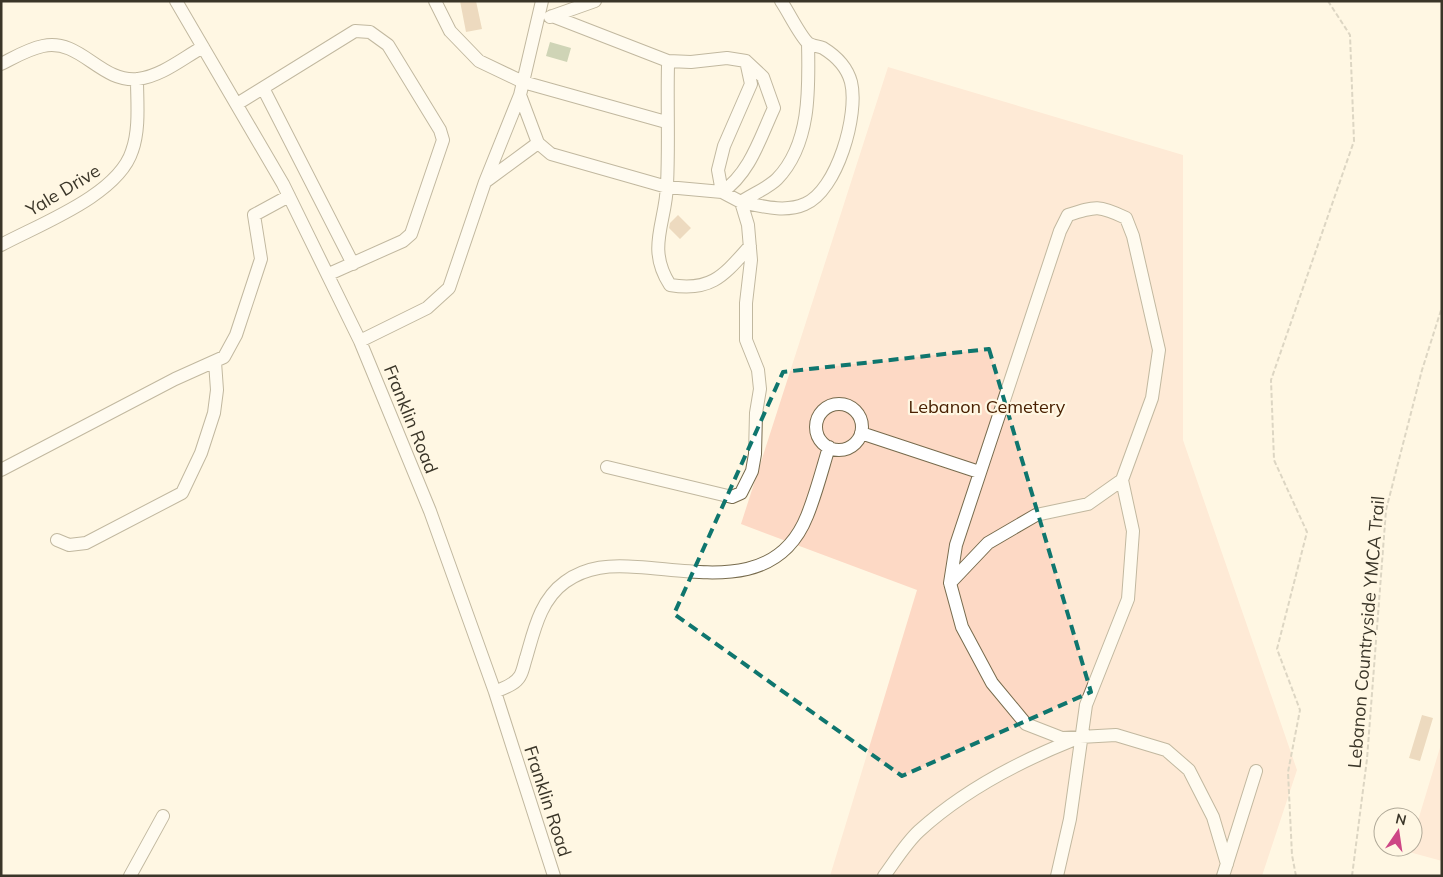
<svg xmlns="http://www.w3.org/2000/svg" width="1443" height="877" font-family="Mulish,sans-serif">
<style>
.green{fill:#fdd9c5}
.water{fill:#95a87e}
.building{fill:#d7b792}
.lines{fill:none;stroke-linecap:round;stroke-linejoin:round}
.minor-casing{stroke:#776b4d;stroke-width:14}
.path{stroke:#b4ad9c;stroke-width:2;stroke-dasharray:5 2.5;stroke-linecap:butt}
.minor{stroke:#fff;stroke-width:12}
.marked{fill:none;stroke:#0f766e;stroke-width:4;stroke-dasharray:10 6;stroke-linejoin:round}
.labels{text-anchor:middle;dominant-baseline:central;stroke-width:4.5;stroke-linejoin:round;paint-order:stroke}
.street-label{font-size:18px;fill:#3a3528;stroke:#fff7e3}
.park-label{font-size:18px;fill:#492002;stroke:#fff7e3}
</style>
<rect width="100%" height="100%" fill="#fff7e3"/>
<path class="green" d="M888 67 1183 155V440L1297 770 1262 876H830L917 590 741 524Z
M1442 741V861L1409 852 1410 847H1413V837Z"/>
<path class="water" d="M550 42 571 48 567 62 546 56Z"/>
<path class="building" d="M460 1H476L482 29 466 32Z
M678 215 691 228 680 239 669 228 670 223Z
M1422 715 1433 718 1420 761 1409 758Z"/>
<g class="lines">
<g class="minor-casing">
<path id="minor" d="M176 1 283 184 360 341 430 511 495 692 554 876
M435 1 450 31 479 61 523 82 666 122
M550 17 595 1
M1 64C15 57 28 49 43 46 81 38 100 83 138 79 162 76 183 58 203 47
M668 65C667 105 669 145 667 185 666 223 646 248 670 285 712 292 724 275 750 246
M263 88 353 264
M520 95 538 143 551 154 667 187 722 192C750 173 760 138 774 108L763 77 746 61 727 58 691 62 668 61 552 16
M237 104 355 31 370 32 388 45 440 130 443 140 411 234 403 241 329 274
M485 182 538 143
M741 202C761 206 785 213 805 204 837 191 859 114 851 82 847 67 836 56 823 48 818 46 812 46 808 43 800 36 788 11 781 1
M741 202C751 195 768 188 777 179 811 144 809 88 808 43
M1 245C40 224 118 195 132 151 140 129 137 102 137 79
M360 341 427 308 449 288 485 182 520 95 542 1
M816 427a23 23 0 1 1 46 0a23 23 0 1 1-46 0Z
M861 433 979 472
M607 467 732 497 741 493 752 471 755 454 756 413 760 389 758 370 746 340V303L751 260 748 225 741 202 722 192 718 170 724 146 751 84 746 61
M1 470 175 379 224 357 236 335 261 259 254 215 289 196
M57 540 69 545 86 543 182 493 201 453 214 413 217 390 215 362
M950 583 956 545 1060 231 1068 215C1096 206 1099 205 1126 218L1133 236 1159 350 1152 398 1122 480 1088 504 1036 515 988 543 950 583 962 627 992 683 1026 724 1062 738 1116 735 1166 750 1189 770 1213 817 1227 864
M495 692C503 688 515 685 520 676 523 671 524 664 526 658 534 631 540 600 565 582 587 566 611 565 637 567 701 571 777 591 807 516 816 494 822 470 829 447
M130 876 163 816
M884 876C895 861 906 843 919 831 964 790 1018 762 1073 740
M1057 876 1070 819 1086 705 1128 599 1133 531 1122 480
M1223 876 1256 771"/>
</g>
<path class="path" d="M1296 876 1292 855 1288 772 1300 710 1277 649 1307 532 1274 460 1271 380 1354 141 1350 35 1328 1
M1352 876 1367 759 1386 510 1422 370 1442 307"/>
<use href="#minor" class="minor"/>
</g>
<path d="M0 0H1443V877H0ZM989 349 1091 692 902 776 674 614 783 372Z" fill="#fff7e3" fill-opacity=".55" fill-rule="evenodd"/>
<path class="marked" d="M989 349 1091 692 902 776 674 614 783 372Z"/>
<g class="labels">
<g class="street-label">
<text transform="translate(63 190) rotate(-31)">Yale Drive</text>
<text transform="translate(411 419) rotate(68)">Franklin Road</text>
<text transform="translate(1366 632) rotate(-85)">Lebanon Countryside YMCA Trail</text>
<text transform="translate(548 801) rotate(72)">Franklin Road</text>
</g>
<g class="park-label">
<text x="987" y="406">Lebanon Cemetery</text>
</g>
</g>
<rect width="1443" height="877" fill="none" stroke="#3a3528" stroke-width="5"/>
<g transform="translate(1398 832) rotate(13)"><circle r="24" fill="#fff7e3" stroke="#b0a998"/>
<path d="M0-4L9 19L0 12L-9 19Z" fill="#cd4685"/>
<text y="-8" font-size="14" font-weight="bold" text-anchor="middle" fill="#3a3528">N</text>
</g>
</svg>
